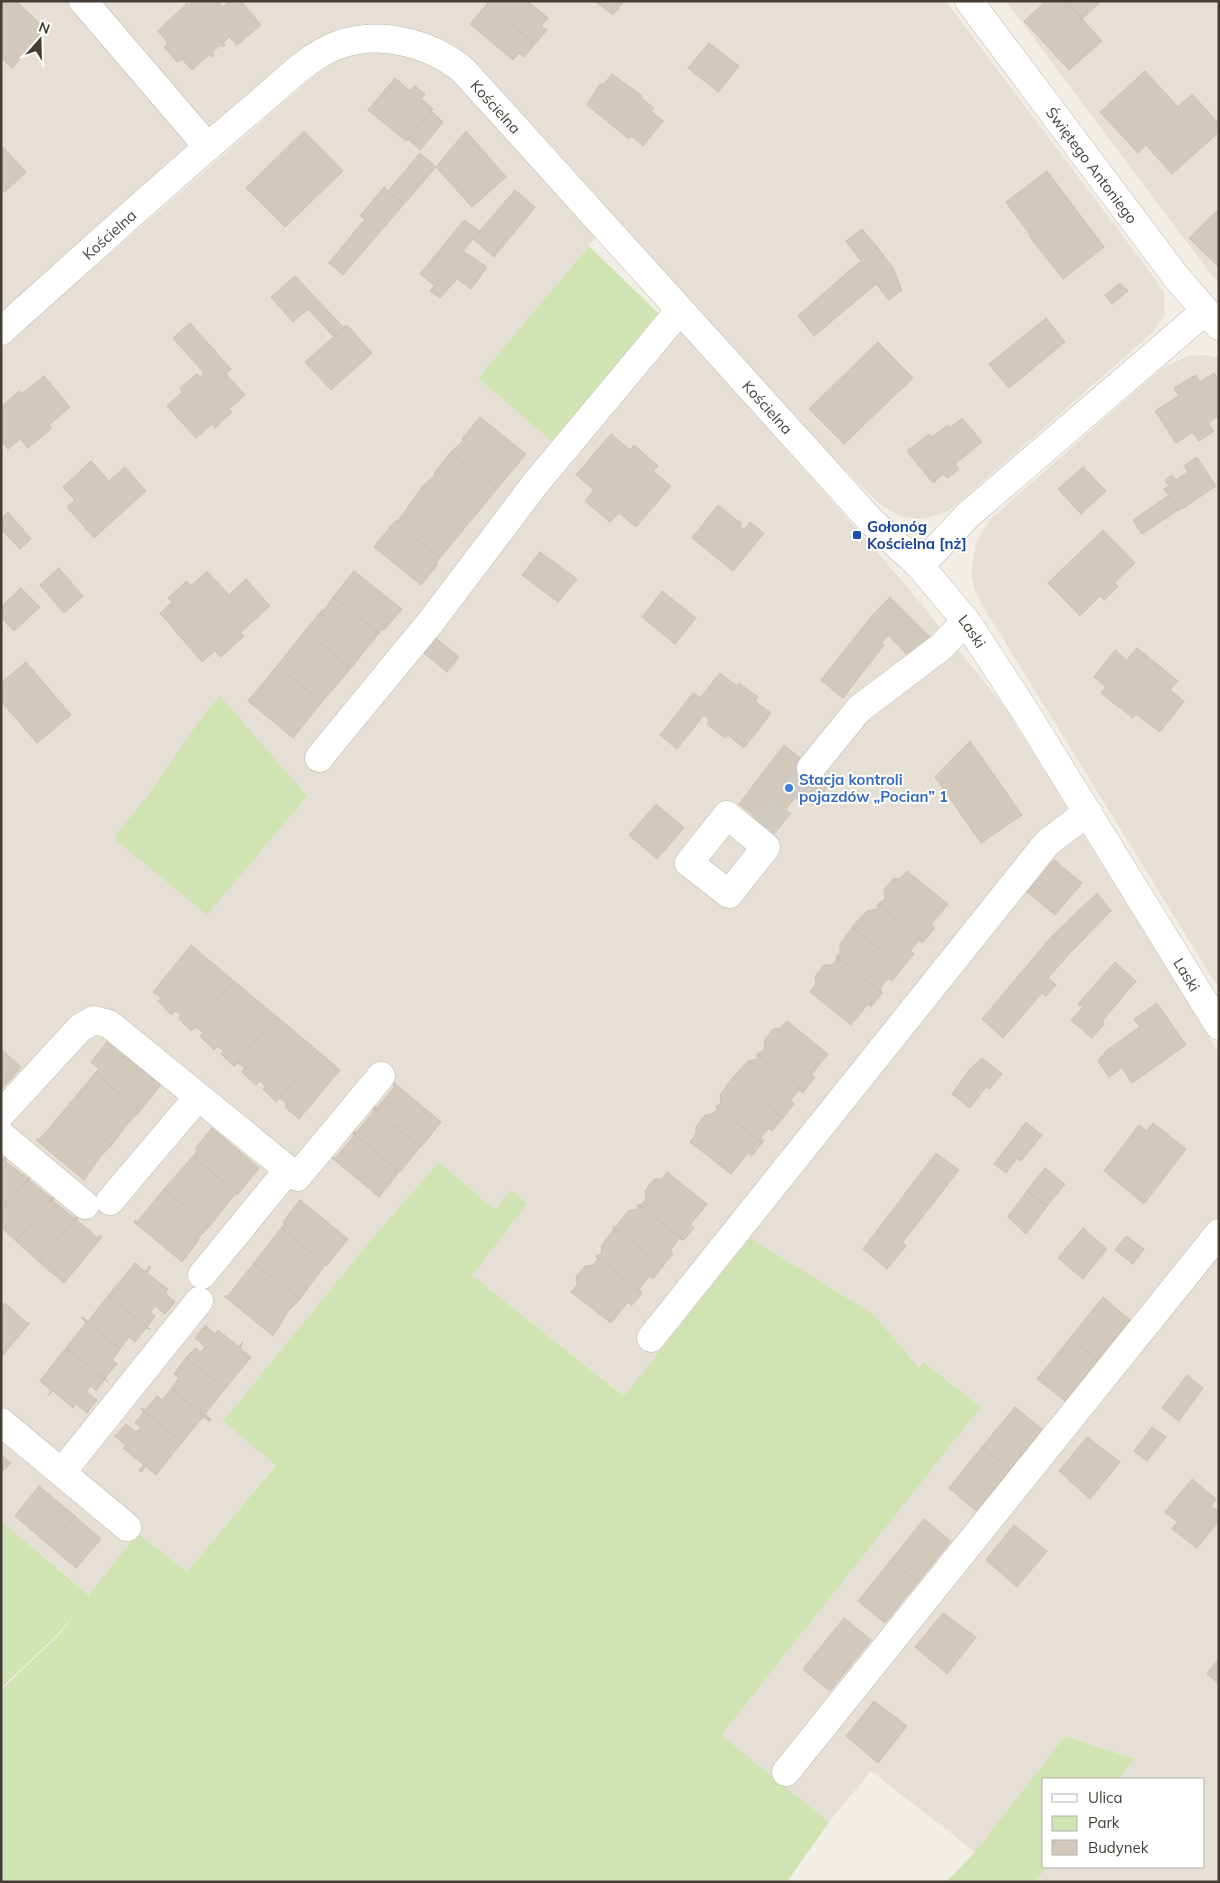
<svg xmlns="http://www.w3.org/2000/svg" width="1220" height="1883" font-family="Mulish,sans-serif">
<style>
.residential{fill:#e5dfd5}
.green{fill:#d0e3b2}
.building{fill:#d2c9bc;stroke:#cdc0b0}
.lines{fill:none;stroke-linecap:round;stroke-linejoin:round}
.minor-tunnel{stroke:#cfcbc3;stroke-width:28;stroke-dasharray:28 14;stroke-linecap:butt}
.minor-casing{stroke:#bfb8ac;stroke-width:29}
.minor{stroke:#fff;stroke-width:28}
.transit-dot{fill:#1a4fb4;stroke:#fff;stroke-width:2}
.shop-dot{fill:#3f7fe0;stroke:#fff;stroke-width:2}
.labels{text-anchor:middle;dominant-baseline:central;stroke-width:4;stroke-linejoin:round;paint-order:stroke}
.street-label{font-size:15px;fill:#443e36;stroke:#fff}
.transit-label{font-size:15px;font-weight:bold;fill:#164399;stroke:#fff;text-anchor:start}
.shop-label{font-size:15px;font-weight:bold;fill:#366cbe;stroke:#fff;text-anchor:start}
</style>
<rect width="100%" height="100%" fill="#f2eee6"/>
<path class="residential" d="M1 1H946L1156 280 1164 293 1165 314 1154 331 956 505 946 512 924 519 902 517 882 506 813 439 429 35 402 28 368 27 1 317Z
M1006 1H1219V284L1177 229Z
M382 50 420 58 454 78 597 236 478 378 554 442 662 309 899 577 1003 705 1219 1053V1882H1035L1047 1867H1204V1779H1118L1135 1759 1065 1736 975 1852 871 1771 829 1822 720 1735 981 1407 925 1362 919 1369 873 1314 750 1238 625 1396 472 1275 495 1210 439 1162 376 1234 223 1421 276 1464 187 1572 138 1533 90 1595 1 1521V349L315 75 341 58 362 52Z
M1204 355 1219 358V989L981 603 975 591 971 573 976 542 992 518 1162 368 1188 356Z"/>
<path class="green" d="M589 246 658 313 554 443 478 378Z
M220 696 307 796 207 915 115 839 116 835 149 794 203 716Z
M439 1162 495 1210 511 1191 527 1204 472 1275 624 1396 750 1238 873 1314 919 1368 924 1362 981 1407 721 1735 829 1822 787 1882H1V1690L59 1635 76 1613 57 1635 1 1688V1521L89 1595 138 1533 187 1572 276 1465 223 1421 376 1234Z
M1065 1736 1135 1759 1118 1779H1044V1867H1047L1035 1882H946L975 1852Z"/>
<path class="building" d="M1 1H16L47 30 12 68 1 58Z
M193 1H219L223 7 229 1H241L261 25 237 45 229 37 223 43 225 45 223 47 221 45 212 52 214 55 212 57 210 54 192 70 182 59 177 62 164 47 168 43 158 31 187 3 189 5Z
M489 1H527L548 18 541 26 547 30 535 44 487 4Z
M595 1H624L613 15Z
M1046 1H1066L1102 41 1069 70 1024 21Z
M1066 1H1101L1082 19Z
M487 4 535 44 524 57 519 53 513 60 470 24Z
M709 43 739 66 718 92 688 68Z
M1145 71 1178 107 1192 94 1219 124V132L1172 174 1146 145 1138 153 1100 112Z
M612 74 642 96 641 98 654 108 651 111 663 121 643 146 631 136 629 139 587 105 600 84H604Z
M395 78 410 91 415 86 425 94 421 99 433 109 406 141 368 110Z
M431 111 443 122 420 150 408 139Z
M304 131 343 171 285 227 246 188Z
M466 131 506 177 472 207 436 167Z
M1 145 26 172 9 188 1 180Z
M420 153 436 167 404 204 388 191Z
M1047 171 1104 247 1063 279 1029 236 1030 235 1006 202Z
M1 180 9 188 1 194Z
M384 187 404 204 343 275 329 263 365 219 360 216Z
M515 190 535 207 494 257 473 239Z
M1219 209V267L1189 238Z
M464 220 480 231 434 285 420 274Z
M862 229 878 248 860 260 846 241Z
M878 248 893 268 902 290 889 300 876 284 869 290 850 270Z
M463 251 487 267 471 289 457 279 440 298 430 291Z
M850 270 869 290 814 336 798 316Z
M295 276 344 328 334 337 308 309 293 322 271 297Z
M1120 283 1128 291 1112 304 1105 295Z
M1046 318 1065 342 1009 388 989 364Z
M190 323 231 369 226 374 245 395 229 409 232 412 215 428 212 424 196 438 167 406 182 392 180 388 197 374 200 377 204 373 173 338Z
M347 325 372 353 331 390 305 362Z
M878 342 913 378 844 444 809 409Z
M1214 373 1219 380V415L1208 423 1214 431 1199 441 1193 432 1176 443 1155 411 1179 396 1174 388 1196 375 1200 382Z
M44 376 70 407 49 425 52 428 28 448 20 439 8 449 1 441V407L19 391 22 394Z
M480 417 526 454 497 489 451 452 464 440 462 439Z
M962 418 982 442 955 464 959 469 947 478 943 474 933 483 907 451 929 434 932 437 948 425 950 428Z
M611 434 630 450 634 445 658 466 653 471 671 486 636 527 619 513 610 522 585 501 594 490 576 475Z
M451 452 497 489 468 524 423 486 435 475 434 473Z
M1197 457 1216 486 1179 511 1164 489 1169 486 1165 480 1172 475 1176 480 1188 472 1184 466Z
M91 461 109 481 125 467 146 491 94 538 67 507 75 500 63 487Z
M1083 467 1106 491 1081 514 1058 489Z
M423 486 468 524 440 558 395 521H398Z
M1168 496 1178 510 1142 534 1133 520Z
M718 505 742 524 740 526 744 530 750 522 764 533 733 571 692 538Z
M8 512 31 539 20 549 1 529V519Z
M395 521 440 558 436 563 438 564 421 585 374 547Z
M1103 530 1135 563 1115 582 1118 587 1104 600 1100 596 1080 616 1048 583Z
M540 552 577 579 558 602 522 575Z
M59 568 83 596 64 613 40 585Z
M207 571 229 595 246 579 270 606 240 633 244 636 221 657 215 651 202 662 160 613 172 602 168 598 187 581 191 586Z
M354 571 402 609 384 630 382 629 379 633 333 597Z
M21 588 40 607 14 631 1 618V607Z
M662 591 696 618 675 644 642 617Z
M333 597 379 633 351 668 305 631 323 609 324 611Z
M890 597 930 637 909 657 871 617Z
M871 617 889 635 882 642 884 645 843 698 821 680Z
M305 631 351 668 322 702 277 666Z
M432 635 459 657 447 672 419 649Z
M1137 648 1178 681 1170 690 1184 701 1160 732 1136 714 1133 718 1101 693 1106 687 1094 677 1115 650 1127 660Z
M26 662 71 715 37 743 1 701V683Z
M277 666 322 702 293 738 248 701Z
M720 673 737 686 739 683 758 697 755 701 771 713 744 748 728 735 725 738 707 724 709 720 704 715 677 749 660 735 693 693 700 698Z
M970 741 1022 815 981 843 935 777Z
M784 745 831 783 813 805 798 794 771 828 739 804Z
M656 804 684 828 657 859 629 835Z
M1054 860 1082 883 1055 915 1027 892Z
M907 871 948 904 931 925 935 928 924 941 878 904 885 899 884 890 893 879 901 878Z
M1097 893 1111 911 1069 954 1052 936Z
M878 904 924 941 922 943 919 940 910 951 914 954 903 967 852 927 867 911 877 909Z
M852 927 903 967 892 981 888 978 880 989 882 993 836 956 840 954V945Z
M1052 936 1069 954 1048 978 1056 985 1046 996 1042 993 1003 1038 982 1019Z
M191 945 234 981 191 1031 179 1019 181 1015 175 1010 172 1015 169 1013 158 1001 161 998 153 992Z
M836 956 882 993 871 1007 868 1004 851 1025 810 992 816 984 815 977 824 965H832L837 959Z
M1115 962 1136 981 1102 1021 1104 1024 1092 1038 1071 1020 1083 1007 1078 1004Z
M234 981 276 1016 234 1066 221 1054 224 1051 217 1046 214 1050 200 1036 203 1033 196 1027 191 1031Z
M1157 1003 1186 1045 1132 1083 1122 1068 1109 1077 1098 1061 1107 1050 1140 1027 1134 1019Z
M276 1016 318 1051 276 1102 263 1089 266 1086 260 1081 256 1085 242 1072 245 1068 238 1063 234 1066Z
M787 1021 828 1054 811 1075 815 1077 804 1091 757 1054 765 1049 764 1041 773 1029 781 1028Z
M107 1042 113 1047 114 1046 161 1085 140 1111 95 1073 99 1069 91 1062Z
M1 1049 21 1067 12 1078 1 1068Z
M318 1051 340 1070 299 1119 285 1107 287 1104 280 1098 276 1102Z
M757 1054 804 1091 803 1093 799 1090 790 1101 794 1104 783 1118 733 1077 748 1061 757 1059Z
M982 1058 1002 1074 989 1089 986 1087 970 1108 952 1094 970 1069Z
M1 1068 12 1078 2 1088H1Z
M95 1073 140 1111 128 1123 112 1145 67 1107Z
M733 1077 783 1118 772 1131 769 1128 760 1138 764 1141 762 1143 716 1106 721 1104 720 1095Z
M393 1082 441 1122 421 1147 373 1107 377 1108 395 1086 391 1084Z
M716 1106 762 1143 752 1156 748 1153 731 1174 690 1142 696 1134V1127L705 1115 712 1114 717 1109Z
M67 1107 112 1145 100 1157 84 1180 36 1140 38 1138 39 1140Z
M372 1107 420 1147 400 1172 352 1132 353 1130 356 1133 374 1111Z
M1026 1122 1042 1135 1021 1161 1017 1158 1006 1173 994 1164Z
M1153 1123 1186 1149 1144 1204 1104 1171 1139 1125 1147 1131Z
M212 1128 259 1168 238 1194 193 1156 197 1151 195 1149Z
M352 1132 399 1172 379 1197 331 1157 332 1156 335 1158 354 1136Z
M936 1153 959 1170 902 1243 906 1246 887 1269 863 1249Z
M6 1155 8 1157 5 1161 27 1178 31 1176 1 1211V1162Z
M193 1156 238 1194H235L209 1227 164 1189Z
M1045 1168 1065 1184 1047 1206 1027 1191Z
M667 1172 707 1204 690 1225 694 1227 684 1240 638 1204 641 1205 646 1199 645 1191 654 1179H662Z
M31 1176 29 1180 51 1198 54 1196 16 1241 1 1227V1211Z
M164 1189 209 1227 198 1238 199 1240 182 1262 134 1222 135 1220 137 1222Z
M1027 1191 1047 1206 1026 1234 1008 1217Z
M54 1196 53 1201 74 1218 78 1216 39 1262 16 1241Z
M300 1200 348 1239 327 1265 281 1228 285 1224 283 1222Z
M638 1204 684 1240 679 1238 670 1251 673 1254 663 1266 613 1227H616L628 1211 637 1209Z
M78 1216 77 1220 98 1238 100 1235 102 1237 64 1283 39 1262Z
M613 1227 663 1266 653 1279 649 1276 639 1289 642 1293 596 1256 601 1254 602 1245 614 1229Z
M281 1228 327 1265H325L300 1299 254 1263Z
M1083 1228 1107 1249 1083 1279 1058 1258Z
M1126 1236 1144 1249 1133 1264 1115 1250Z
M596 1256 642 1293 632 1305 628 1302 611 1323 571 1292 577 1285 576 1277 585 1266 593 1265 598 1259Z
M135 1263 145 1272 149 1266 151 1267 147 1273 168 1289 165 1293 175 1302 165 1314 155 1306 150 1312 155 1316 147 1327 108 1296Z
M254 1263 300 1299 288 1311 273 1336 224 1296H228Z
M108 1296 150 1329 146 1328 135 1342 129 1337 120 1349 81 1317 88 1321Z
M1103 1297 1130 1320 1098 1360 1070 1338Z
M5 1303 27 1323H30L1 1357V1307Z
M81 1317 120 1349 112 1360 117 1364 105 1378 108 1382 66 1348 86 1323Z
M205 1325 215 1334 218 1330 239 1347 243 1341 240 1348 251 1357 225 1389 186 1358 195 1348 201 1352 205 1347 195 1338Z
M1070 1338 1098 1360 1065 1401 1037 1379Z
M66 1348 105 1379 96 1391 91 1386 86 1391 97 1400 87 1413 76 1404 73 1408 53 1391 48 1396 51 1390 40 1381Z
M186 1358 225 1389 205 1414 211 1419 210 1421 171 1389 179 1378 174 1374Z
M1187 1375 1203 1388 1179 1421 1162 1408Z
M171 1389 210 1421 203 1417 182 1442 140 1408 145 1410 157 1396 162 1400Z
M1015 1407 1042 1429 1010 1470 982 1447Z
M144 1411 182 1442 156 1475 146 1466 141 1472 139 1470 144 1465 123 1448 126 1445 115 1436 126 1424 136 1432 141 1427 135 1423Z
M1152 1427 1166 1437 1147 1461 1134 1451Z
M1087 1437 1120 1462 1090 1499 1059 1471Z
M982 1447 1010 1470 976 1511 949 1488Z
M1 1454 11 1463 1 1473Z
M1192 1479 1216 1499 1211 1506 1219 1512V1521L1197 1548 1172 1529 1177 1522 1165 1512Z
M39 1486 75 1516 50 1546 15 1516Z
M75 1516 101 1539 76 1568 50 1546Z
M924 1519 951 1541 918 1582 891 1560Z
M1014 1525 1047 1551 1017 1587 986 1560Z
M891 1560 918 1582 885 1623 858 1601Z
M943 1613 976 1637 947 1674 915 1647Z
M844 1618 871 1640 830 1691 803 1669Z
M1219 1658V1684L1207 1674Z
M874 1701 907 1726 878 1763 846 1736Z"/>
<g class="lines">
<path class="minor-tunnel" d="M763 826 811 768"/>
<g class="minor-casing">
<g id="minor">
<path d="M83 1 208 147"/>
<path id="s1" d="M969 1 1177 278 1219 326"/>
<path id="s2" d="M1 331C84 257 166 182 251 110 277 89 307 56 338 45 380 30 430 43 463 70L871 521 920 566 966 621 1023 708 1219 1026"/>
<path d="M920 566 968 515 1205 311"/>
<path d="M319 758 433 619 535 484 680 310"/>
<path d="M811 768 859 709 941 647 966 621"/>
<path d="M727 815 766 847 729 894 689 863Z"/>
<path d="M1 1114 80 1028 94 1020 109 1024 297 1177 381 1076"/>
<path d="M1 1135 85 1205"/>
<path d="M110 1201 198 1097"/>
<path d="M202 1275 288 1170"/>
<path d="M651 1338 1047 843 1088 812"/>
<path d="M1 1422 127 1527"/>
<path d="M62 1472 199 1301"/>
<path d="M786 1772 1219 1233"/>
</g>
</g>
<use href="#minor" class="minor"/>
</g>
<rect class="transit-dot" x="852" y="530" width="10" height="10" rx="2.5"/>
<circle class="shop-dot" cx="789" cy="788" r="5"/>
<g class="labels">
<g class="street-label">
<text stroke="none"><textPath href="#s2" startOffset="625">Kościelna</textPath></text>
<text stroke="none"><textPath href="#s1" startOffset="205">Świętego Antoniego</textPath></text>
<text stroke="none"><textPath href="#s2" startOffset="145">Kościelna</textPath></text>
<text stroke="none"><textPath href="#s2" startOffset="1030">Kościelna</textPath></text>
<text stroke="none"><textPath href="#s2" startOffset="1334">Laski</textPath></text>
<text stroke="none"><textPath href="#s2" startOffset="1739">Laski</textPath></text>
</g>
<g class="transit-label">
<text x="867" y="526">Gołonóg<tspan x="867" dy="17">Kościelna [nż]</tspan></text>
</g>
<g class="shop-label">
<text x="799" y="779">Stacja kontroli<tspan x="799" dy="17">pojazdów „Pocian” 1</tspan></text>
</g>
</g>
<rect width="1220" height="1883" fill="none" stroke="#443e36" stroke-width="5"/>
<rect x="1042" y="1778" width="162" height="90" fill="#ffffff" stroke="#b4b2af"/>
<rect x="1052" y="1794" width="25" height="8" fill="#ffffff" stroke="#b4b2af"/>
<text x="1088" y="1803" font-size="15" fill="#443e36">Ulica</text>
<rect x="1052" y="1816" width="25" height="15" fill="#d0e3b2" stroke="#b4b2af"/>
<text x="1088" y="1828" font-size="15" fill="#443e36">Park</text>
<rect x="1052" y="1840" width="25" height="15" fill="#d2c9bc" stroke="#b4b2af"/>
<text x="1088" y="1853" font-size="15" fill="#443e36">Budynek</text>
<g transform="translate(40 40) rotate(20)" stroke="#ffffff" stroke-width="4" paint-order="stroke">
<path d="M0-4L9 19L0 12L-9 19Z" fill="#443e36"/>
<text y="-8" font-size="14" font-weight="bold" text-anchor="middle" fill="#443e36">N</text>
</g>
</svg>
